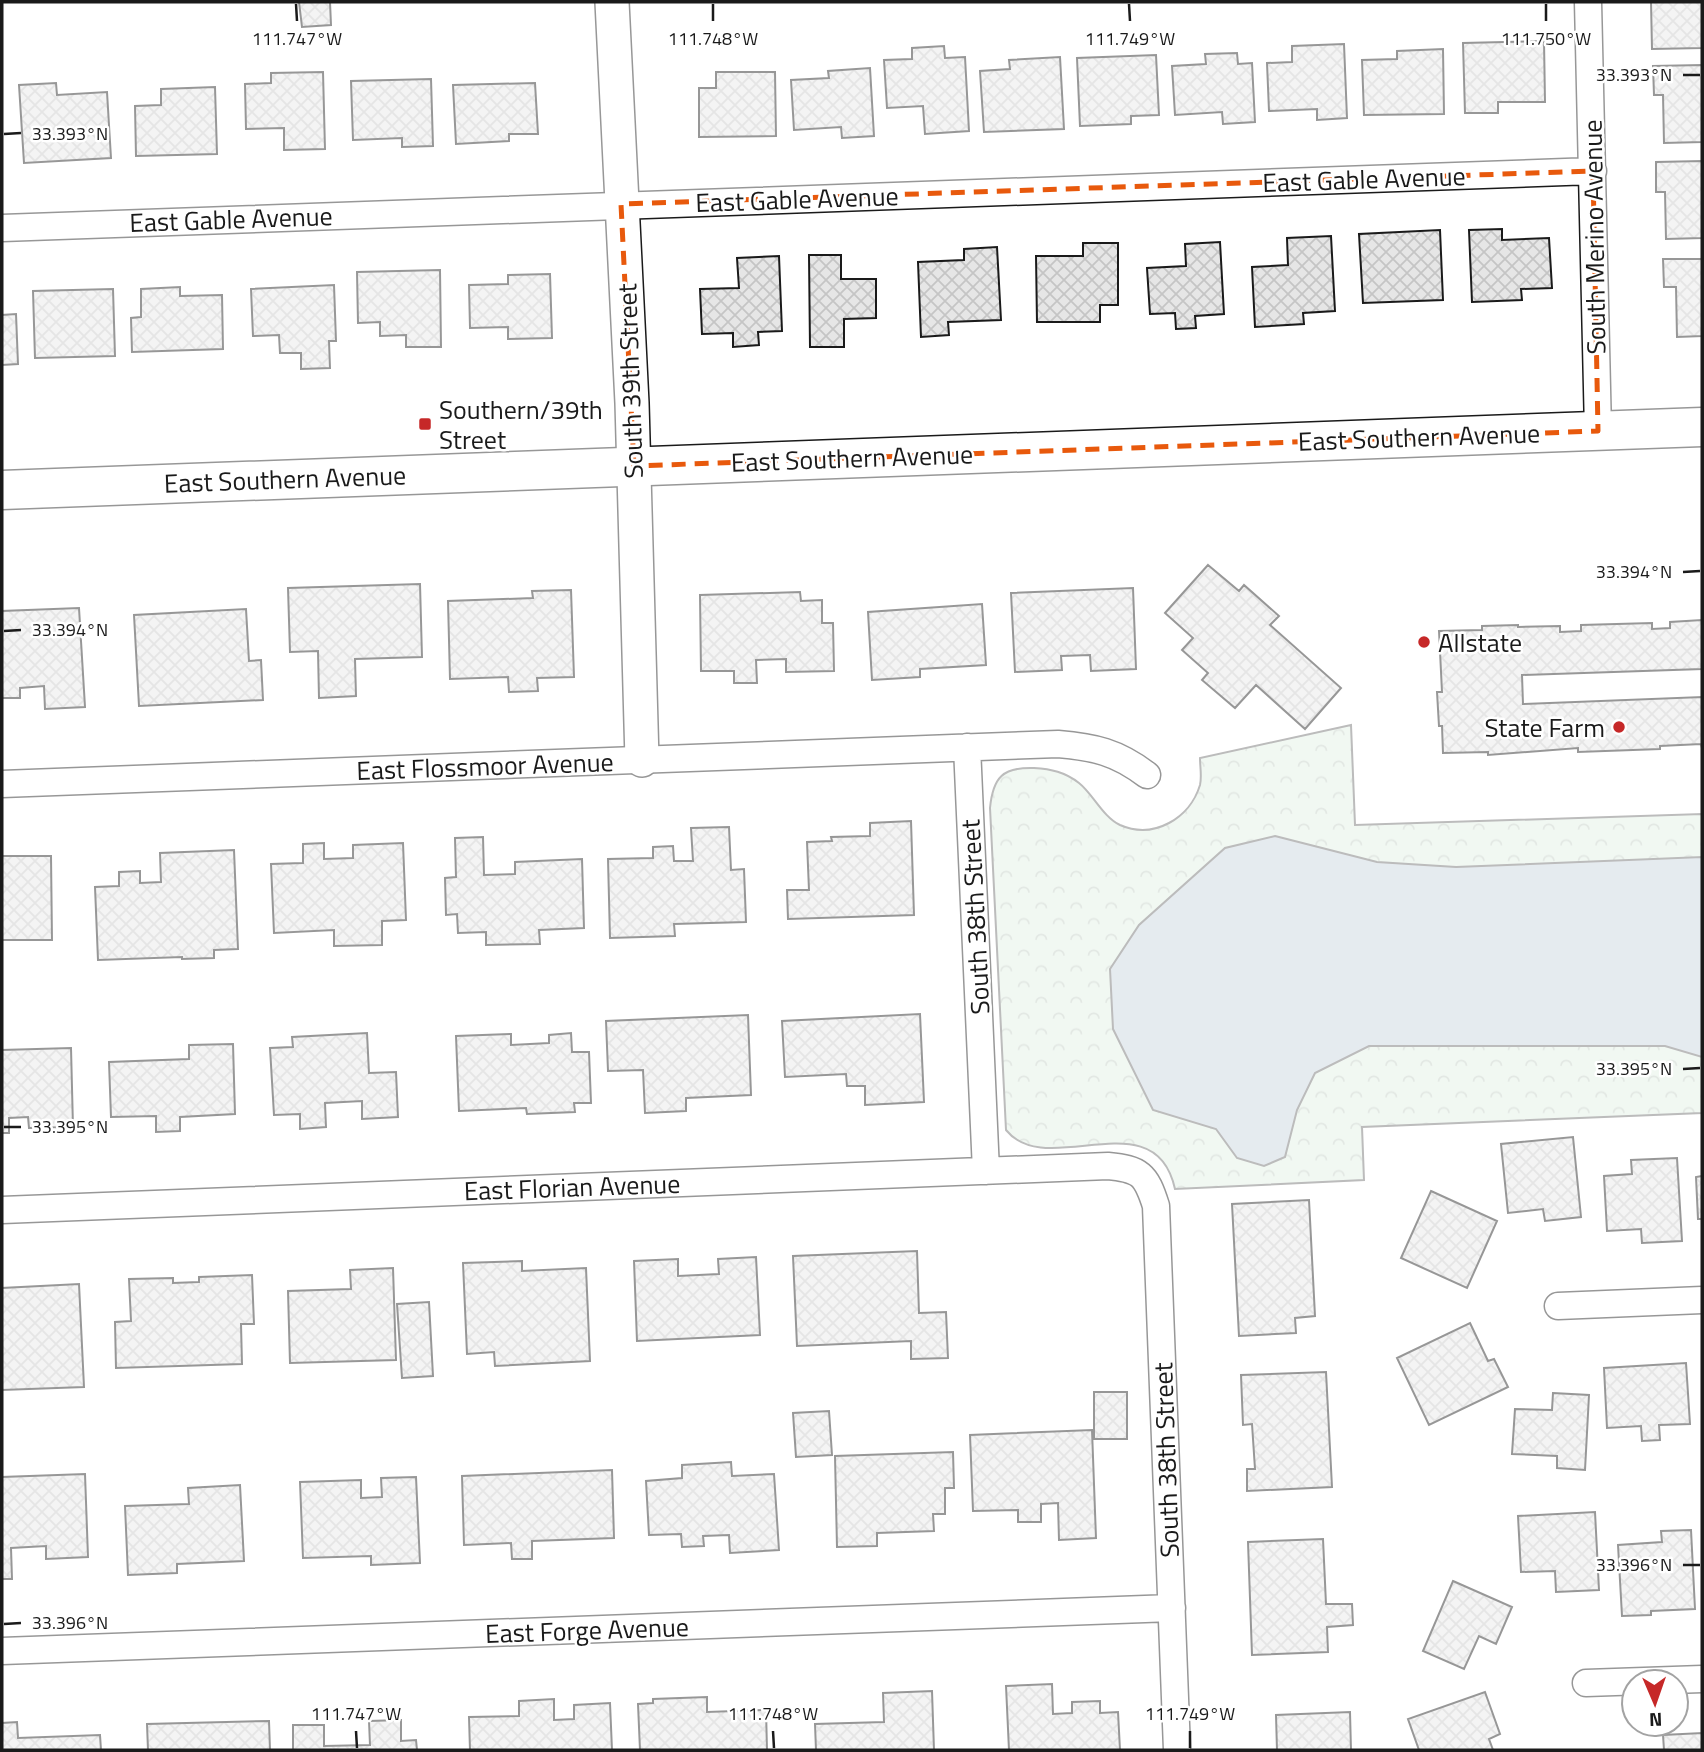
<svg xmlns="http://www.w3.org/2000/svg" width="1704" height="1752" font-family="'Titillium Web',sans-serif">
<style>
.park{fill:url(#park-crowns);stroke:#6a6a6a;stroke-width:2}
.water{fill:#c6d2dc;stroke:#6a6a6a;stroke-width:2}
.building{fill:url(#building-cross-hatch);stroke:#1a1a1a;stroke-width:2}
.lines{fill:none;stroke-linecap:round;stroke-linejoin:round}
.minor-casing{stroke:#1a1a1a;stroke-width:29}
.tertiary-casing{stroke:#1a1a1a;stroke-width:36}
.secondary-casing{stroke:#1a1a1a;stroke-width:41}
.minor{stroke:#fff;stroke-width:26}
.tertiary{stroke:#fff;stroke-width:33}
.secondary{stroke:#fff;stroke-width:38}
.marked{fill:none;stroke:#e8590c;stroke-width:5;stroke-dasharray:14 9;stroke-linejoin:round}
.ticks{fill:none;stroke:#1a1a1a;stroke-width:2.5}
.poi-dot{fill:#c62828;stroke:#fff;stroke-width:2.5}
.labels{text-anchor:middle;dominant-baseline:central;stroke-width:5;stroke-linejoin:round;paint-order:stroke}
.street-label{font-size:26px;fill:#1a1a1a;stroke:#fff}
.poi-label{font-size:26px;fill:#1a1a1a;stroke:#fff;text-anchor:start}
.ticks-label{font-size:18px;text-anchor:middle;fill:#1a1a1a;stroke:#fff;stroke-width:5;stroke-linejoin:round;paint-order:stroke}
</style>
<defs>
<pattern id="park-crowns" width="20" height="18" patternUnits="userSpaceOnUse" patternTransform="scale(1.75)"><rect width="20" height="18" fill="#e0efe3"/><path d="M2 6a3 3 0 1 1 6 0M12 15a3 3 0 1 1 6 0" fill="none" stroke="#c0ccc2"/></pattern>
<pattern id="building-cross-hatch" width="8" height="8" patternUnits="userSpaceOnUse" patternTransform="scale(1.75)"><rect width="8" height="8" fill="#e6e6e6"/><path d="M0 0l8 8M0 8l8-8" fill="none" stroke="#c5c5c5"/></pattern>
</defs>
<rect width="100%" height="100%" fill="#fff"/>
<path class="park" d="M1351 725 1355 825 1702 814V1113L1362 1127 1364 1180 1175 1189C1155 1098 1047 1181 1006 1130L990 808C993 777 1003 767 1034 768 1051 769 1065 772 1079 783 1093 794 1103 817 1120 825 1154 840 1190 818 1200 785 1202 777 1200 767 1200 758Z"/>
<path class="water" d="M1275 836 1377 862 1456 867 1702 857V1057L1665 1046H1369L1315 1073 1297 1110 1285 1157 1264 1166 1237 1158 1216 1129 1153 1110 1113 1029 1110 969 1139 925 1225 848Z"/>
<path class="building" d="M299 2H330L331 25 302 27Z
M1651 2H1702V48L1652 49Z
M1544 41 1545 102H1498V113H1465L1463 43Z
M1344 44 1347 118 1317 120V109L1269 111 1267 63 1292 62V46Z
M944 46 945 58 965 57 969 131 925 134 923 106 887 108 884 60 912 59V48Z
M1443 49 1444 114 1364 115 1362 60 1397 59V51Z
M1237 53 1238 64 1252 63 1255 122 1223 124 1222 112 1175 115 1172 66 1206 64 1205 54Z
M1156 55 1159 115 1131 116V124L1080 126 1077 58Z
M1060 57 1064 129 984 132 980 71 1010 69 1009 60Z
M1702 65V142L1664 143 1663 95H1654L1653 66Z
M870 68 874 136 842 138 841 127 794 130 791 80 829 78 828 71Z
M323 72 325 149 284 150V128L246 129 245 84 271 83V73Z
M716 72H775L776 136 699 137V88H716Z
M431 79 433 146 402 147V138L353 140 351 81Z
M56 83 57 95 107 92 111 158 24 163 19 85Z
M535 83 538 134H509V141L456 144 453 85Z
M215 87 217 154 136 156 135 106 161 105V89Z
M1702 161V238L1666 239 1665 192H1656V162Z
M1502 229V240L1549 238 1552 288 1521 289 1522 300 1472 302 1469 230Z
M1440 230 1443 300 1363 303 1359 234Z
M1331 236 1335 311 1303 313 1304 324 1255 327 1252 267 1288 265 1287 238Z
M1220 242 1224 314 1195 316 1196 328 1176 329 1175 313 1150 314 1147 268 1186 266 1185 244Z
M1083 243H1118V305H1100V322H1037L1036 256H1083Z
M997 247 1001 320 948 322 949 335 921 337 918 262 964 260V249Z
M809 255H841V279H876V318L844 319V347H810Z
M779 256 782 331 758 332 759 345 733 347V333L702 334 700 289 739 288 737 258Z
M1663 259H1702V336L1677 337 1676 287H1664Z
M440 270 441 347H406V335L380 336V322L358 323 357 272Z
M550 274 552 338 508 339V327L470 328 469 285 508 284V275Z
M334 285 336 341H329L330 368 301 369V353H280L279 335 253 336 251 289Z
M180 287V296L222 295 223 349 132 352 131 318 141 317V289Z
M113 289 115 356 35 358 33 291Z
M16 314 18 364 2 365V315Z
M1208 565 1239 591 1244 585 1279 616 1270 625 1341 688 1305 729 1256 685 1235 708 1202 680 1208 673 1182 650 1193 638 1165 613Z
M420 584 422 657 355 659 356 696 319 698 318 651 290 652 288 588Z
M1133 588 1136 669 1091 671 1090 655 1061 656 1062 670 1015 672 1011 593Z
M571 590 574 677 537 678 538 691 509 692 508 677 450 679 448 601 533 598 532 591Z
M800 592 801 601 822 600V623H833L834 671 786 672V659L756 660 757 683H734V671H701L700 595Z
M982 604 986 665 920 669V677L872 680 868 612Z
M79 608 85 707 45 709 44 686 20 688V698H2V611Z
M246 609 249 661 261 660 263 700 139 706 134 615Z
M1702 620V669L1522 675 1523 704 1702 697V748L1701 744 1660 746V749L1578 752V748L1488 755V752L1443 753 1442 726H1439L1437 692H1442L1439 631 1482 630V626L1518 625V627L1560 626V632L1581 631V625L1652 623V629L1670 628V622Z
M911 821 914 915 788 919 787 890H809L807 842 832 841 831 837 870 836V823Z
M729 827 731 870 744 869 746 922 674 924 675 936 610 938 608 859 653 858V847L673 846 674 861H693L691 828Z
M483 837 484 875 515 874V862L582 859 584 928 539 930 540 944 486 945V932L458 933 457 914 446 915 445 878 456 877 455 838Z
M324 843V859L353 858V845L403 843 406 920 382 921V945L334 946V930L274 933 271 864 303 863V844Z
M234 850 238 949 214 950V958L182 959V957L98 960 95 887 119 886V872L140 871V883L161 882 160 853Z
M2 856H51L52 940H2Z
M920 1014 924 1102 865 1105V1086H847L846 1074 785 1077 782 1021Z
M748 1015 751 1095 686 1098V1111L645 1113 643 1070 608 1071 606 1021Z
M367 1033 369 1073 396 1072 398 1117 362 1119V1101L325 1103 326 1127 300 1129V1114L274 1115 270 1048 293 1047 292 1037Z
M571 1033 572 1052H589L591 1103H574L575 1112 527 1114 526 1108 459 1111 456 1036 511 1034V1045L549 1043V1035Z
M233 1044 235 1114 180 1117V1131L156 1132V1116L111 1117 109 1062 189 1059V1045Z
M71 1048 73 1127 29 1128 28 1117 9 1118V1133H2V1050Z
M1573 1137 1581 1217 1545 1221 1543 1209 1508 1213 1501 1144Z
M1677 1158 1682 1241 1642 1243 1641 1229 1607 1231 1604 1176 1632 1174 1631 1160Z
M1702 1176V1219H1698L1696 1177Z
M1431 1191 1497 1221 1467 1288 1401 1258Z
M1309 1200 1315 1316 1295 1318 1296 1333 1239 1336 1232 1204Z
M917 1251 919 1313 946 1312 948 1358 911 1359V1341L797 1346 793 1256Z
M756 1257 760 1335 637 1341 634 1261 678 1259V1276L719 1274 718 1259Z
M522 1261V1271L586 1268 590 1361 495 1366 494 1352 467 1354 463 1263Z
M393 1268 396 1360 290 1363 288 1291 351 1289 350 1270Z
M252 1275 254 1324H241L242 1364 116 1368 115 1322 131 1321 129 1279 173 1278V1283L199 1282V1277Z
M79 1284 84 1387 2 1390V1288Z
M429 1302 433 1376 402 1378 397 1304Z
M1470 1323 1488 1361 1494 1359 1508 1387 1429 1425 1397 1358Z
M1686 1363 1690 1424 1659 1425 1660 1440 1642 1441 1641 1426 1607 1428 1604 1368Z
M1326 1372 1332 1487 1247 1491V1469H1255L1252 1424 1243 1425 1241 1375Z
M1094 1392H1127V1439H1094Z
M1553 1393 1589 1395 1585 1470 1557 1468V1456L1512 1454 1515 1409 1552 1410Z
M829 1411 832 1455 796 1457 793 1413Z
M1092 1430 1096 1538 1059 1540 1058 1503 1041 1504V1522H1018V1510L973 1511 970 1435Z
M953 1452 954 1488H945V1514H933L934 1531 877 1533V1546L837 1547 835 1456Z
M731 1462 732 1476 774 1474 779 1550 730 1553 729 1535 703 1536 704 1546 682 1547 681 1534 649 1535 646 1481 682 1478V1465Z
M612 1470 614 1538 532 1541V1559H512L511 1543 464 1545 462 1476Z
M85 1474 88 1557 46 1559V1546L11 1548 12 1579H2V1477Z
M416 1477 420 1563 371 1565V1556L303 1558 300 1482 361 1480V1498L382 1497 381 1478Z
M240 1485 244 1561 177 1564V1573L128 1575 125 1506 189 1504 188 1488Z
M1595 1512 1599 1590 1556 1592 1555 1571 1521 1572 1518 1516Z
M1691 1530 1695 1609 1651 1611V1615L1622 1616 1618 1545 1662 1542 1661 1531Z
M1323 1539 1326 1604H1352L1353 1625 1327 1627 1328 1652 1252 1655 1248 1542Z
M1453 1581 1512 1607 1496 1644 1479 1636 1464 1669 1423 1651Z
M1052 1684 1053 1714 1072 1713V1702L1100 1701V1713L1118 1712 1120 1750H1009L1006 1686Z
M932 1691 934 1750H816L815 1724 884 1722 883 1693Z
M1485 1692 1500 1734 1489 1739 1493 1750H1419L1408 1719Z
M707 1697V1712L766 1710 767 1750H640L638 1704 653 1703V1699Z
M554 1699V1720L574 1719V1705L610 1703 612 1750H470L469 1717 519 1716V1701Z
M1350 1712 1351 1750H1277L1276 1715Z
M401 1720V1741L416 1740 417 1750H293V1725H324V1746L370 1745 369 1721Z
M269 1721 270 1750H148L147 1724Z
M17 1722 18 1738 100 1735 101 1750H2V1723Z
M1702 1733V1750H1664L1663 1735Z"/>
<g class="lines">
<g class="minor-casing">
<path id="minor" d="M1588 2 1598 431
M2 228 1593 171
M967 747 986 1171
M2 784 1058 744C1094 747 1117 752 1147 775
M2 1210 1108 1166C1140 1169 1146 1174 1156 1206L1177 1750
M1558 1306 1702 1300
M2 1651 1172 1608
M1586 1683 1702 1679"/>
</g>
<g class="tertiary-casing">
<path id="tertiary" d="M612 2 632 403 642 760"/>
</g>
<g class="secondary-casing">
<path id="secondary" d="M2 490 1702 427"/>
</g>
<use href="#minor" class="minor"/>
<use href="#tertiary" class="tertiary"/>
<use href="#secondary" class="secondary"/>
</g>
<path d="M0 0H1704V1752H0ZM1593 171 1598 431 634 466 621 204Z" fill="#fff" fill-opacity=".55" fill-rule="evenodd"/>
<path class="marked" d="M1593 171 1598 431 634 466 621 204Z"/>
<path class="ticks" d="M296 4 297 21M713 4V21M1129 4 1130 21M1546 4V21M1683 75H1700M4 134 21 133M1683 572 1700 571M4 631 21 630M1683 1069 1700 1068M4 1127H21M1683 1565H1700M4 1624 21 1623M356 1731 357 1748M773 1731 774 1748M1190 1731V1748"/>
<g class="poi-dot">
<rect x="418" y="417" width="14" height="14" rx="3.5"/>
<circle cx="1424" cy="642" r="7"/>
<circle cx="1619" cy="727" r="7"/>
</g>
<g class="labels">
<g class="street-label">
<text transform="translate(1364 179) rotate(-2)">East Gable Avenue</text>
<text transform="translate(797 199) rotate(-2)">East Gable Avenue</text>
<text transform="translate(231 219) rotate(-2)">East Gable Avenue</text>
<text transform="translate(1594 237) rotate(-91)">South Merino Avenue</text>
<text transform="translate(630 381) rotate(-92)">South 39th Street</text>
<text transform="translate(1419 437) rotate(-2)">East Southern Avenue</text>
<text transform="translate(852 458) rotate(-2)">East Southern Avenue</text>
<text transform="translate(285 479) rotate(-2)">East Southern Avenue</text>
<text transform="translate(485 766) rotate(-2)">East Flossmoor Avenue</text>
<text transform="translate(975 917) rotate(-93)">South 38th Street</text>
<text transform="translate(572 1187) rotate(-2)">East Florian Avenue</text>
<text transform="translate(1166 1460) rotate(-92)">South 38th Street</text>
<text transform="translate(587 1630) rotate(-2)">East Forge Avenue</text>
</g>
<g class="poi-label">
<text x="439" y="409">Southern/39th<tspan x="439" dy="30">Street</tspan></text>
<text x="1438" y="642">Allstate</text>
<text x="1605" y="727" text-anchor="end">State Farm</text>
</g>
</g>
<g class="ticks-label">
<text x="297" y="45">111.747°W</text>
<text x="713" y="45">111.748°W</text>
<text x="1130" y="45">111.749°W</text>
<text x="1546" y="45">111.750°W</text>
<text x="1634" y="81">33.393°N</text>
<text x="70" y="140">33.393°N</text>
<text x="1634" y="578">33.394°N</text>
<text x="70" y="636">33.394°N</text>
<text x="1634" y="1075">33.395°N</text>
<text x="70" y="1133">33.395°N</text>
<text x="1634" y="1571">33.396°N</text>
<text x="70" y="1629">33.396°N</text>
<text x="356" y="1720">111.747°W</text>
<text x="773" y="1720">111.748°W</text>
<text x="1190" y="1720">111.749°W</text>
</g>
<rect width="1704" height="1752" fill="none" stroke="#1a1a1a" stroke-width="7"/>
<g transform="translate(1655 1703) rotate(178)"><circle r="33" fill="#ffffff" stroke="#a3a3a3" stroke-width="2"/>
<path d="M0-5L12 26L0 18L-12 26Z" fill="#c62828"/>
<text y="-10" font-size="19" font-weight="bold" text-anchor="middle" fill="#1a1a1a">N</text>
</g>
</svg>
